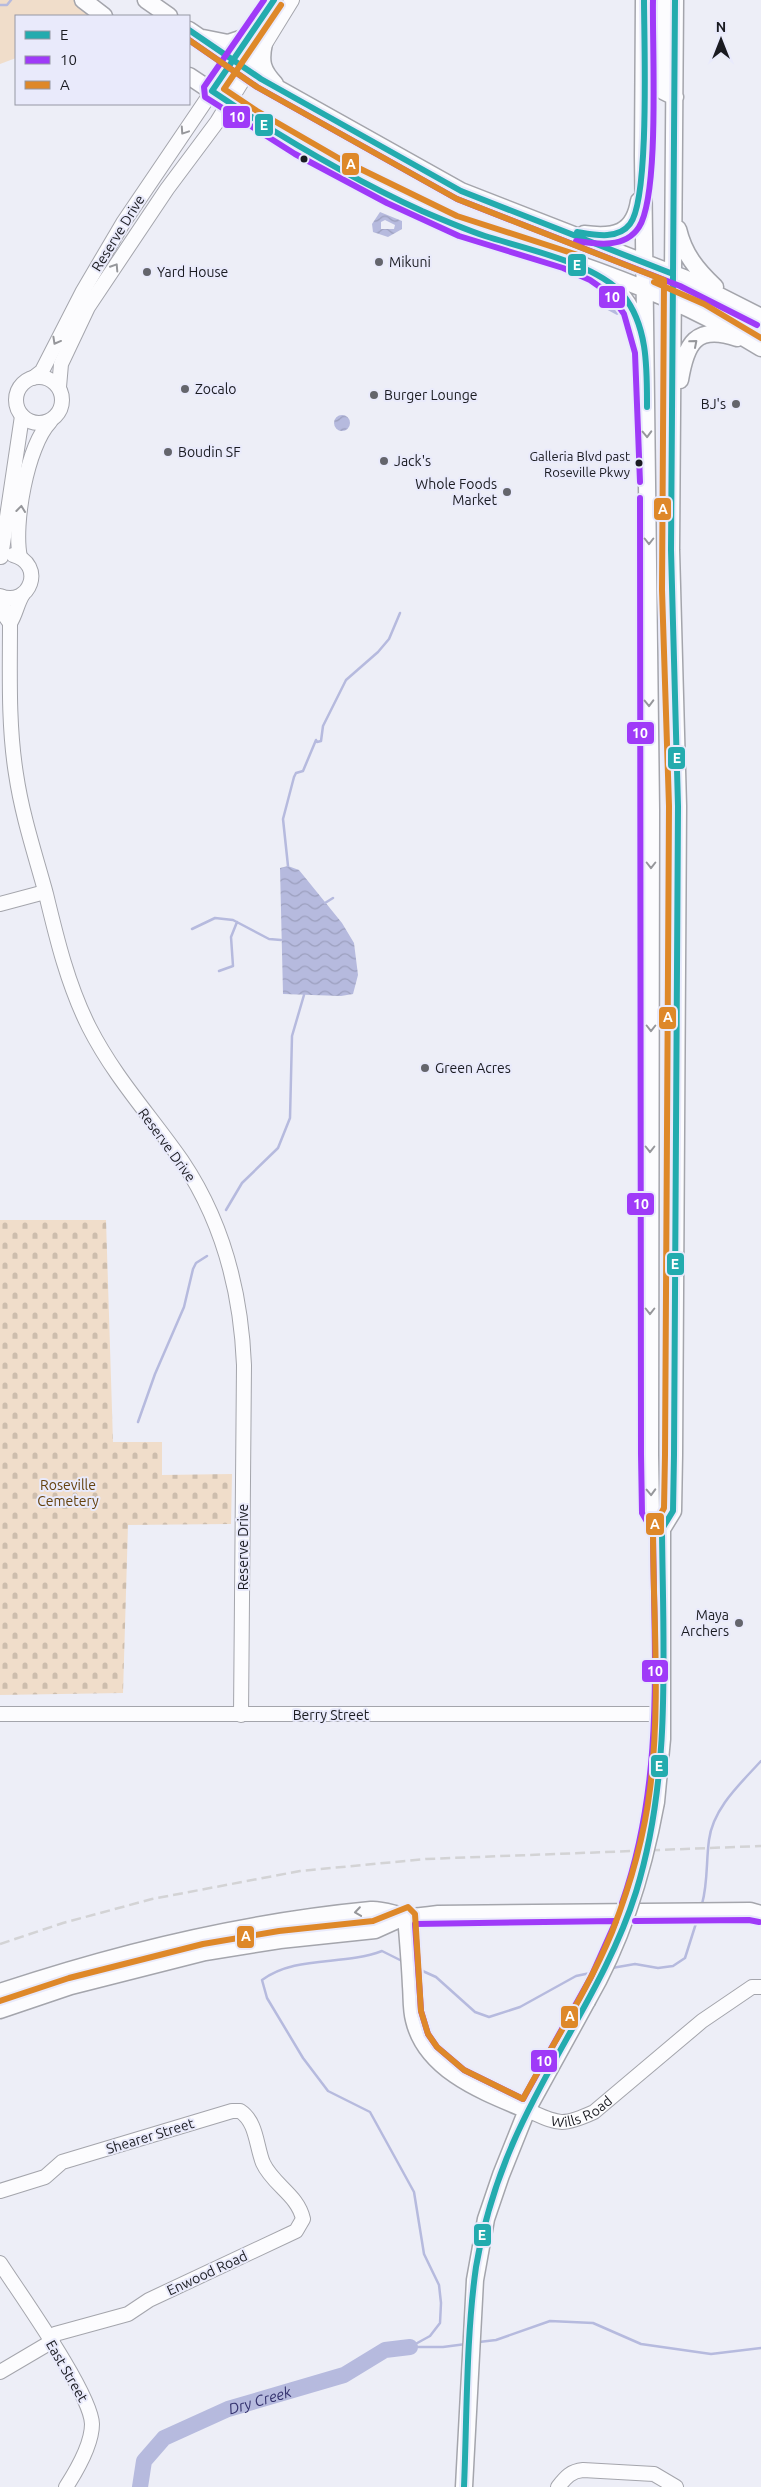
<svg xmlns="http://www.w3.org/2000/svg" width="761" height="2487" font-family="Ubuntu,sans-serif">
<style>
.green{fill:#f0ddca}
.cemetery{fill:url(#cemetery-stones)}
.water{fill:url(#water-waves);fill-rule:evenodd}
.lines{fill:none;stroke-linecap:round;stroke-linejoin:round}
.stream{stroke:#b6bade;stroke-width:2.5}
.river{stroke:#b6bade;stroke-width:16}
.minor-casing{stroke:#a4a5ac;stroke-width:16}
.major-casing{stroke:#a4a5ac;stroke-width:19}
.minor{stroke:#fcfcfe;stroke-width:14}
.major{stroke:#fcfcfe;stroke-width:16}
.rail{stroke:#d3d3d5;stroke-width:2.5;stroke-dasharray:10 5;stroke-linecap:butt}
.major-bridge-casing{stroke:#a4a5ac;stroke-width:19;stroke-linecap:butt}
.major-bridge{stroke:#fcfcfe;stroke-width:16}
.bus-1-casing{stroke:#e9eafb;stroke-width:10}
.bus-2-casing{stroke:#e9eafb;stroke-width:10}
.bus-3-casing{stroke:#e9eafb;stroke-width:10}
.bus-1{stroke:#23abae;stroke-width:6}
.bus-2{stroke:#9f3af8;stroke-width:6}
.bus-3{stroke:#de8829;stroke-width:6}
.oneway{stroke:#96979b}
.bus-dot{fill:#1a1b21;stroke:#e9eafb;stroke-width:2}
.poi-dot{fill:#64656c;stroke:#e9eafb;stroke-width:2}
.labels{text-anchor:middle;dominant-baseline:central;stroke-width:4;stroke-linejoin:round;paint-order:stroke}
.bus-label{font-size:13px;fill:#1a1b21;stroke:#e9eafb;text-anchor:end}
.street-label{font-size:14px;fill:#1a1b21;stroke:#e9eafb}
.poi-label{font-size:14px;fill:#1a1b21;stroke:#e9eafb;text-anchor:start}
.park-label{font-size:14px;fill:#64410d;stroke:#e9eafb}
.water-label{font-size:15px;font-style:italic;fill:#35336f;stroke:#e9eafb}
.line-badge{stroke:#e9eafb;stroke-width:2}
.badge-label{font-size:14px;text-anchor:middle;font-weight:bold;fill:#fff}
</style>
<defs>
<pattern id="cemetery-stones" width="16" height="16" patternUnits="userSpaceOnUse" patternTransform="scale(1.25)"><rect width="16" height="16" fill="#f0ddca"/><path d="M2 7V4a2 2 0 0 1 4 0v3zM10 15v-3a2 2 0 0 1 4 0v3z" fill="#cdbdad"/></pattern>
<pattern id="water-waves" width="16" height="10" patternUnits="userSpaceOnUse" patternTransform="scale(1.25)"><rect width="16" height="10" fill="#b6bade"/><path d="M0 5q4-4 8 0t8 0" fill="none" stroke="#9c9fbe"/></pattern>
</defs>
<rect width="100%" height="100%" fill="#edeef7"/>
<path class="green" d="M0 0H79L95 16H16V58L0 64Z"/>
<path class="cemetery" d="M0 1220H106L113 1442H162V1475L232 1474 231 1524 128 1525 123 1693 0 1695Z"/>
<path class="water" d="M380 212 402 221V229L388 237 373 232 372 224ZM385 220 395 225 394 229H381V222Z
M603 300 614 303 621 309V313L617 315 602 307 601 304Z
M334 423a8 8 0 1 1 16 0a8 8 0 1 1-16 0Z
M288 866 299 870 342 923 354 943 358 975 353 994 341 996 283 994 280 868Z"/>
<g class="lines">
<path class="stream" d="M0 5H7L11 0
M288 866 283 819 294 777 296 773 303 771 316 740 317 742 321 741 323 726 346 680 378 652 389 639 400 613
M325 903 333 898
M192 929 215 918 233 920 269 939 281 940
M219 971 233 966 231 937 237 922
M226 1210 242 1183 278 1148 290 1118 292 1036 304 995
M138 1422 155 1374 184 1307 193 1269 196 1263 207 1256
M702 1904C708 1883 706 1861 709 1840 713 1808 741 1783 761 1761
M402 1961 382 1951C343 1966 296 1955 262 1980L267 1998 303 2058 328 2091 370 2112 414 2192 424 2254 439 2285 441 2303 440 2323 430 2336 410 2347
M416 1968 436 1977 475 2012 489 2017 520 2007 576 1976 595 1972
M612 1968 635 1964 658 1968 673 1966 685 1958 698 1917
M479 2342 496 2340 550 2321 593 2323 641 2344 711 2354 761 2348
M411 2347H443L466 2344"/>
<path class="river" id="s1" d="M140 2487 144 2461 164 2438 228 2409 344 2375 385 2350 410 2347"/>
<g class="minor-casing">
<g id="minor">
<circle cx="39" cy="400" r="23"/>
<path d="M33 378 42 371 83 291 123 223 274 0"/>
<path d="M59 387 61 364 88 307 167 189 217 122 292 0"/>
<path d="M1 557 22 416"/>
<path d="M20 557C13 525 27 446 50 422"/>
<path d="M0 596C30 608 46 564 13 555"/>
<path d="M2 597 5 616 10 623C10 673 8 724 16 774 22 815 35 854 46 894 57 940 68 985 89 1027 115 1078 150 1115 182 1161 223 1222 241 1293 244 1365L241 1715"/>
<path d="M10 623C16 614 17 603 23 594"/>
<path d="M0 904 45 892"/>
<path d="M0 1714H662"/>
<path id="s2" d="M527 2110C559 2124 561 2127 594 2112L702 2021 752 1987H761"/>
<path d="M0 2191 45 2177 62 2162 232 2111H240C257 2122 256 2146 263 2163 273 2185 298 2195 303 2219L296 2231 149 2300 128 2314 55 2334 51 2342 0 2372"/>
<path d="M0 2263C20 2294 91 2393 92 2424 92 2445 77 2470 66 2487"/>
<path d="M558 2487C566 2477 571 2471 583 2470L654 2474 676 2487"/>
</g>
</g>
<g class="major-casing">
<path id="major" d="M83 0 104 16
M146 0 169 16
M644 0 643 156 651 809 650 1454 651 1512 662 1529
M659 0 660 78 663 91 675 97
M189 30 261 79 461 191 684 278 761 317
M203 38 228 43 252 35
M264 43C260 62 262 70 275 84
M189 76C272 132 360 185 453 224 486 238 523 245 558 257 629 281 697 308 761 348
M678 229C684 254 696 269 715 287
M584 234C614 238 634 234 639 201
M601 278C625 291 635 314 642 339
M680 380C686 344 695 324 737 338
M656 1802 662 1739V1529L673 1511 674 1455 678 806 671 550 675 0
M406 1916C408 1940 410 1963 411 1986 412 1997 411 2009 414 2020 426 2071 484 2092 527 2110
M0 1992C120 1952 245 1922 371 1910 381 1909 393 1914 404 1916 415 1918 427 1915 438 1914L750 1911 761 1914
M0 2010 71 1986 205 1952 280 1940 375 1930 406 1916
M464 2487 475 2280 486 2219 501 2175 527 2110 587 2001"/>
</g>
<use href="#minor" class="minor"/>
<use href="#major" class="major"/>
<path class="rail" d="M0 1944 63 1923 152 1899 300 1871 426 1859 761 1846"/>
<g class="major-bridge-casing">
<path id="major-bridge" d="M587 2001C623 1939 643 1873 656 1802"/>
</g>
<use href="#major-bridge" class="major-bridge"/>
<g class="bus-1-casing">
<path id="bus-1" d="M274 0 212 91C279 136 348 177 422 211 443 220 464 229 485 236 523 248 598 264 623 295 648 326 647 369 647 407
M189 30 261 79 461 191 673 274
M577 232C595 235 618 240 630 224 650 199 644 39 644 0
M464 2487C467 2416 466 2337 476 2267 483 2225 496 2182 513 2143 550 2057 608 1981 636 1892 672 1775 663 1650 662 1529L673 1511 674 1455 678 806 671 550 675 0"/>
</g>
<g class="bus-2-casing">
<path id="bus-2" d="M264 0 204 87 205 97 295 154 387 203 459 236 563 268 590 280 610 294 624 314 635 353 640 482
M189 40 257 87 457 199 680 286 757 325
M576 241C596 244 625 249 639 227 660 194 652 46 653 0
M622 1903C665 1780 654 1659 653 1532L642 1513 641 1454 640 498
M616 1921 591 1977 523 2099 464 2070 437 2047 428 2034 421 2011 415 1924Z
M635 1921 749 1920 759 1922"/>
</g>
<g class="bus-3-casing">
<path id="bus-3" d="M281 5 224 89 257 111 340 159 457 216 581 256
M654 282 704 304 761 338
M0 2001 69 1978 203 1944 279 1931 373 1921 408 1907 415 1914 421 2011 428 2034 437 2047 464 2070 523 2099C553 2043 588 1990 612 1932 630 1886 644 1838 650 1789 661 1703 653 1615 653 1528L664 1508 665 1455 669 806 662 590 664 280 457 199 257 87 189 40"/>
</g>
<use href="#bus-1" class="bus-1"/>
<use href="#bus-2" class="bus-2"/>
<use href="#bus-3" class="bus-3"/>
</g>
<defs><path id="oneway-chevron" d="M-2-3.5L2.5 0L-2 3.5" fill="none" stroke-width="1.6" stroke-linecap="round" stroke-linejoin="round" transform="scale(1.25)"/></defs>
<g class="oneway">
<use href="#oneway-chevron" transform="translate(184 131) rotate(124)"/>
<use href="#oneway-chevron" transform="translate(115 267) rotate(-57)"/>
<use href="#oneway-chevron" transform="translate(56 341) rotate(119)"/>
<use href="#oneway-chevron" transform="translate(694 343) rotate(-41)"/>
<use href="#oneway-chevron" transform="translate(647 434) rotate(88)"/>
<use href="#oneway-chevron" transform="translate(21 509) rotate(-83)"/>
<use href="#oneway-chevron" transform="translate(649 541) rotate(90)"/>
<use href="#oneway-chevron" transform="translate(649 703) rotate(89)"/>
<use href="#oneway-chevron" transform="translate(651 865) rotate(90)"/>
<use href="#oneway-chevron" transform="translate(651 1028) rotate(90)"/>
<use href="#oneway-chevron" transform="translate(650 1149) rotate(90)"/>
<use href="#oneway-chevron" transform="translate(650 1311) rotate(90)"/>
<use href="#oneway-chevron" transform="translate(651 1492) rotate(88)"/>
<use href="#oneway-chevron" transform="translate(358 1912) rotate(172)"/>
</g>
<g class="bus-dot">
<circle cx="304" cy="159" r="4.5"/>
<circle cx="639" cy="463" r="4.5"/>
</g>
<g class="poi-dot">
<circle cx="379" cy="262" r="5"/>
<circle cx="147" cy="272" r="5"/>
<circle cx="185" cy="389" r="5"/>
<circle cx="374" cy="395" r="5"/>
<circle cx="736" cy="404" r="5"/>
<circle cx="168" cy="452" r="5"/>
<circle cx="384" cy="461" r="5"/>
<circle cx="507" cy="492" r="5"/>
<circle cx="425" cy="1068" r="5"/>
<circle cx="739" cy="1623" r="5"/>
</g>
<g class="labels">
<g class="bus-label">
<text x="630" y="456">Galleria Blvd past<tspan x="630" dy="16">Roseville Pkwy</tspan></text>
</g>
<g class="street-label">
<text transform="translate(118 233) rotate(-58)">Reserve Drive</text>
<text transform="translate(167 1145) rotate(54)">Reserve Drive</text>
<text transform="translate(243 1547) rotate(-90)">Reserve Drive</text>
<text x="331" y="1715">Berry Street</text>
<text stroke="none"><textPath href="#s2" startOffset="59">Wills Road</textPath></text>
<text transform="translate(150 2136) rotate(-17)">Shearer Street</text>
<text transform="translate(207 2273) rotate(-25)">Enwood Road</text>
<text transform="translate(67 2371) rotate(60)">East Street</text>
</g>
<g class="poi-label">
<text x="389" y="262">Mikuni</text>
<text x="157" y="272">Yard House</text>
<text x="195" y="389">Zocalo</text>
<text x="384" y="395">Burger Lounge</text>
<text x="726" y="404" text-anchor="end">BJ's</text>
<text x="178" y="452">Boudin SF</text>
<text x="394" y="461">Jack's</text>
<text x="497" y="484" text-anchor="end">Whole Foods<tspan x="497" dy="16">Market</tspan></text>
<text x="435" y="1068">Green Acres</text>
<text x="729" y="1615" text-anchor="end">Maya<tspan x="729" dy="16">Archers</tspan></text>
</g>
<g class="park-label">
<text x="68" y="1485">Roseville<tspan x="68" dy="16">Cemetery</tspan></text>
</g>
<g class="water-label">
<text stroke="none"><textPath href="#s1" startOffset="160">Dry Creek</textPath></text>
</g>
</g>
<g class="line-badge">
<rect x="222" y="105" width="29" height="24" rx="5" fill="#9f3af8"/>
<rect x="254" y="113" width="20" height="24" rx="5" fill="#23abae"/>
<rect x="341" y="152" width="19" height="24" rx="5" fill="#de8829"/>
<rect x="567" y="253" width="20" height="24" rx="5" fill="#23abae"/>
<rect x="598" y="285" width="28" height="24" rx="5" fill="#9f3af8"/>
<rect x="653" y="497" width="19" height="24" rx="5" fill="#de8829"/>
<rect x="626" y="721" width="29" height="24" rx="5" fill="#9f3af8"/>
<rect x="667" y="746" width="19" height="24" rx="5" fill="#23abae"/>
<rect x="658" y="1006" width="19" height="24" rx="5" fill="#de8829"/>
<rect x="626" y="1192" width="29" height="24" rx="5" fill="#9f3af8"/>
<rect x="666" y="1252" width="19" height="24" rx="5" fill="#23abae"/>
<rect x="645" y="1512" width="20" height="24" rx="5" fill="#de8829"/>
<rect x="641" y="1659" width="28" height="24" rx="5" fill="#9f3af8"/>
<rect x="650" y="1754" width="19" height="24" rx="5" fill="#23abae"/>
<rect x="236" y="1925" width="19" height="24" rx="5" fill="#de8829"/>
<rect x="560" y="2005" width="19" height="24" rx="5" fill="#de8829"/>
<rect x="530" y="2049" width="28" height="24" rx="5" fill="#9f3af8"/>
<rect x="473" y="2223" width="19" height="24" rx="5" fill="#23abae"/>
</g>
<g class="badge-label">
<text x="237" y="122">10</text>
<text x="264" y="130">E</text>
<text x="351" y="169">A</text>
<text x="577" y="270">E</text>
<text x="612" y="302">10</text>
<text x="663" y="514">A</text>
<text x="640" y="738">10</text>
<text x="677" y="763">E</text>
<text x="668" y="1022">A</text>
<text x="641" y="1209">10</text>
<text x="675" y="1269">E</text>
<text x="655" y="1529">A</text>
<text x="655" y="1676">10</text>
<text x="659" y="1771">E</text>
<text x="246" y="1941">A</text>
<text x="570" y="2021">A</text>
<text x="544" y="2066">10</text>
<text x="482" y="2240">E</text>
</g>
<rect x="15" y="15" width="175" height="90" fill="#e9eafb" stroke="#9697a4"/>
<rect x="25" y="31" width="25" height="8" fill="#23abae" stroke="#9697a4"/>
<text x="60" y="40" font-size="15" fill="#1a1b21">E</text>
<rect x="25" y="56" width="25" height="8" fill="#9f3af8" stroke="#9697a4"/>
<text x="60" y="65" font-size="15" fill="#1a1b21">10</text>
<rect x="25" y="81" width="25" height="8" fill="#de8829" stroke="#9697a4"/>
<text x="60" y="90" font-size="15" fill="#1a1b21">A</text>
<g transform="translate(721 40)" stroke="#e9eafb" stroke-width="4" paint-order="stroke">
<path d="M0-4L9 19L0 12L-9 19Z" fill="#1a1b21"/>
<text y="-8" font-size="14" font-weight="bold" text-anchor="middle" fill="#1a1b21">N</text>
</g>
</svg>
